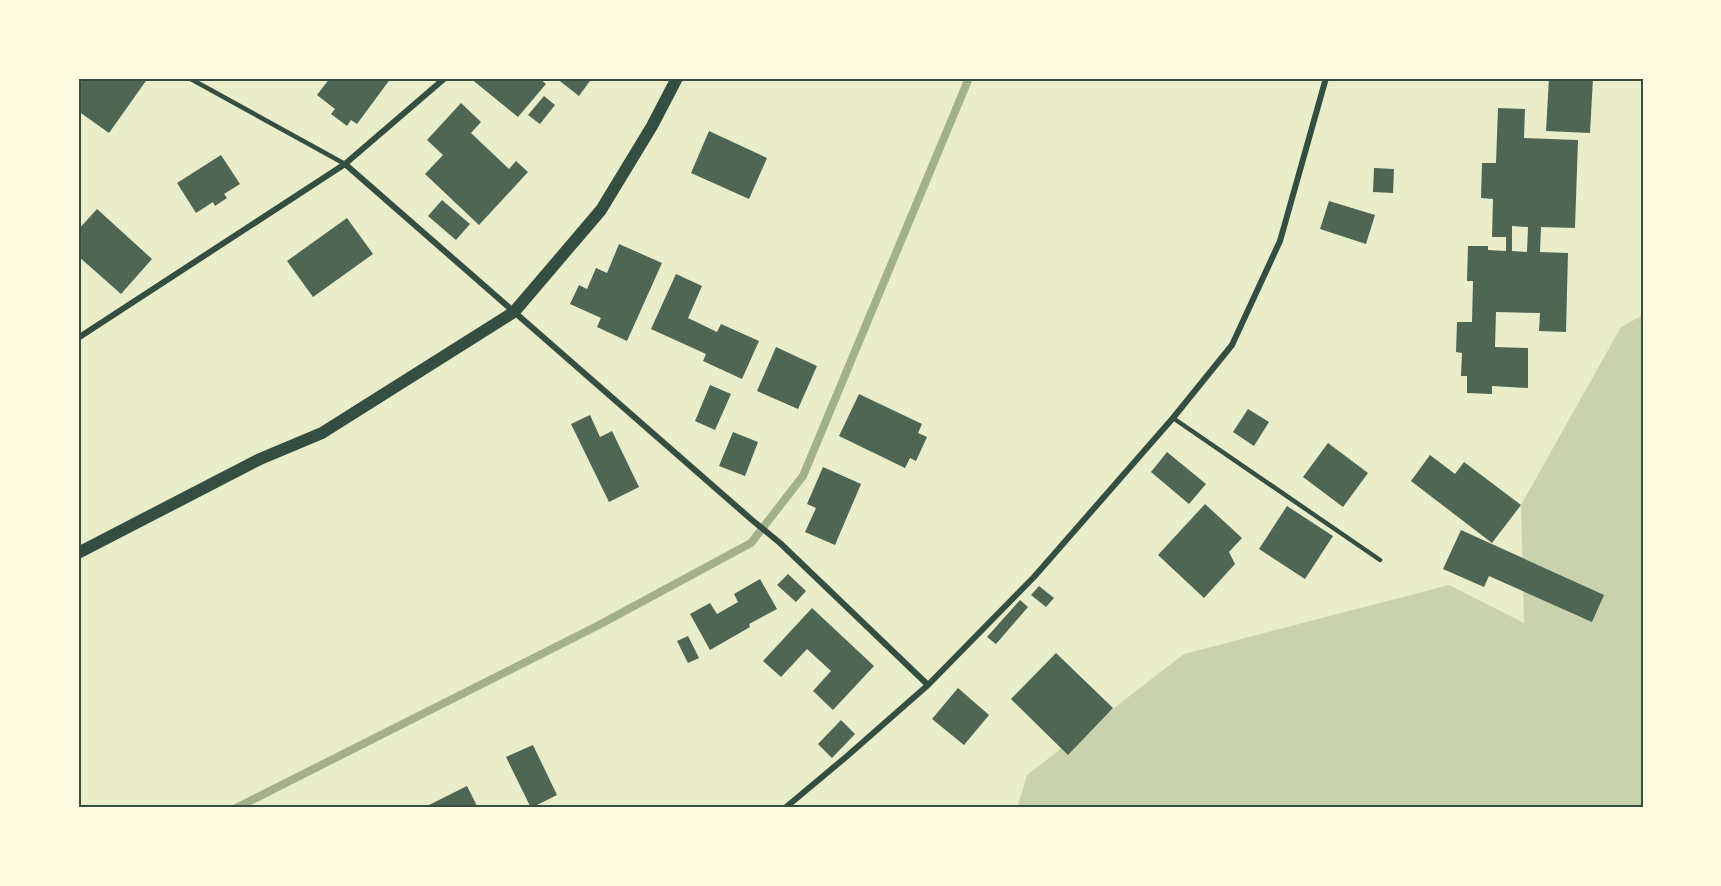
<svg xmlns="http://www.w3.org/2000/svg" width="1721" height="886" font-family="'Titillium Web',sans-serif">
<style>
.green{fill:#cad2ad}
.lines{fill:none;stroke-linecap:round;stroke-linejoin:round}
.stream{stroke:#a3b18a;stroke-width:8}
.building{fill:#4f6655;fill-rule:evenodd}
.service{stroke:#344e41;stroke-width:4.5}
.minor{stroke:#344e41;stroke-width:6}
.secondary{stroke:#344e41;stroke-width:12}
.neatline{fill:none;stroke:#344e41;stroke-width:2}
</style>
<rect width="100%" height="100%" fill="#e9edc9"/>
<path class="green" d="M1643 315V808H1017L1027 775 1184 654 1449 585 1524 623 1521 505 1621 327Z"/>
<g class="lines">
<path class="stream" d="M236 808 597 626 751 543 803 476 969 78"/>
</g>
<path class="building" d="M84 78H148L109 133 78 111V86Z
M330 78H391L357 124 351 120 347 126 331 114 335 109 317 95Z
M470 78H539L546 84 518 117Z
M556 78H592L579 96Z
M1549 78H1593L1590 133 1546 131Z
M544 96 555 105 540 124 528 115Z
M461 103 481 122 471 133 509 169 516 161 528 172 479 225 425 174 443 155 427 140Z
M1498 108 1525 109 1524 138 1578 140 1575 228 1541 227 1540 252 1568 253 1566 332 1539 331 1540 313 1496 312 1495 347 1528 348V388L1492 386V394L1467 393V376H1461L1462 353 1456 352 1457 322H1472L1473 281H1467L1468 246H1488V250L1506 251V237H1492L1493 199 1481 198 1482 163H1496ZM1512 226 1528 227 1527 252 1512 251Z
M709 131 767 158 749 199 691 173Z
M221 155 240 184 224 194 227 198 215 206 213 202 196 213 177 183Z
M1374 168 1394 169 1393 193 1373 192Z
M442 200 470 224 456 240 428 216Z
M1329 201 1375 215 1366 244 1320 229Z
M97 209 152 259 121 294 78 256V230Z
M347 218 373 254 313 297 287 261Z
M619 244 662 263 627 341 597 327 601 318 570 304 579 285 587 289 596 268 607 273Z
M676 274 702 286 688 318 717 332 721 324 759 341 742 379 703 361 706 354 651 329Z
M776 347 817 366 798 409 757 391Z
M710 385 731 394 715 430 695 421Z
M859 394 922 424 918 433 927 437 916 461 910 458 905 468 839 436Z
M1248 409 1269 422 1254 446 1233 432Z
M590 415 600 437 612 431 639 487 609 502 571 424Z
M733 432 758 442 745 476 719 466Z
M1328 443 1368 473 1343 507 1303 477Z
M1167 452 1206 484 1189 504 1151 472Z
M1430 455 1455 474 1464 462 1521 505 1492 543 1411 481Z
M823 467 861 484 835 545 805 532 816 508 807 504Z
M1205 504 1242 538 1229 552 1235 564 1204 598 1158 555Z
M1287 506 1333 536 1305 579 1259 549Z
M1461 530 1604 595 1592 622 1489 576 1484 587 1443 569Z
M788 574 806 591 796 602 777 585Z
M760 579 777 609 749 624 750 627 710 650 690 614 710 603 717 614 738 602 734 594Z
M1039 586 1054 598 1046 607 1031 595Z
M1020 600 1028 607 996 644 987 637Z
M812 608 874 666 833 710 813 691 831 671 807 649 781 677 763 661Z
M688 636 699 658 688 663 677 641Z
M1056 653 1113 708 1068 755 1011 699Z
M958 688 989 715 964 745 932 719Z
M841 720 855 734 832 758 818 744Z
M533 745 557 795 531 808 506 757Z
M467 786 478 808H423Z"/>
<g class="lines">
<path class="service" d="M189 78 345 164
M1173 418 1380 560"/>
<path class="minor" d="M345 164 752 520 780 543 928 685
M78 338 345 164 445 78
M785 808 846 757 928 685 1034 577 1173 418 1232 345 1280 241 1326 78"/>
<path class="secondary" d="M78 553 260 459 322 433 514 312 601 210 652 126 677 78"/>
</g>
<rect width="1721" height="886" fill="none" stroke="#fefae0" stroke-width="159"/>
<rect x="80" y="80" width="1562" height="726" class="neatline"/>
</svg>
